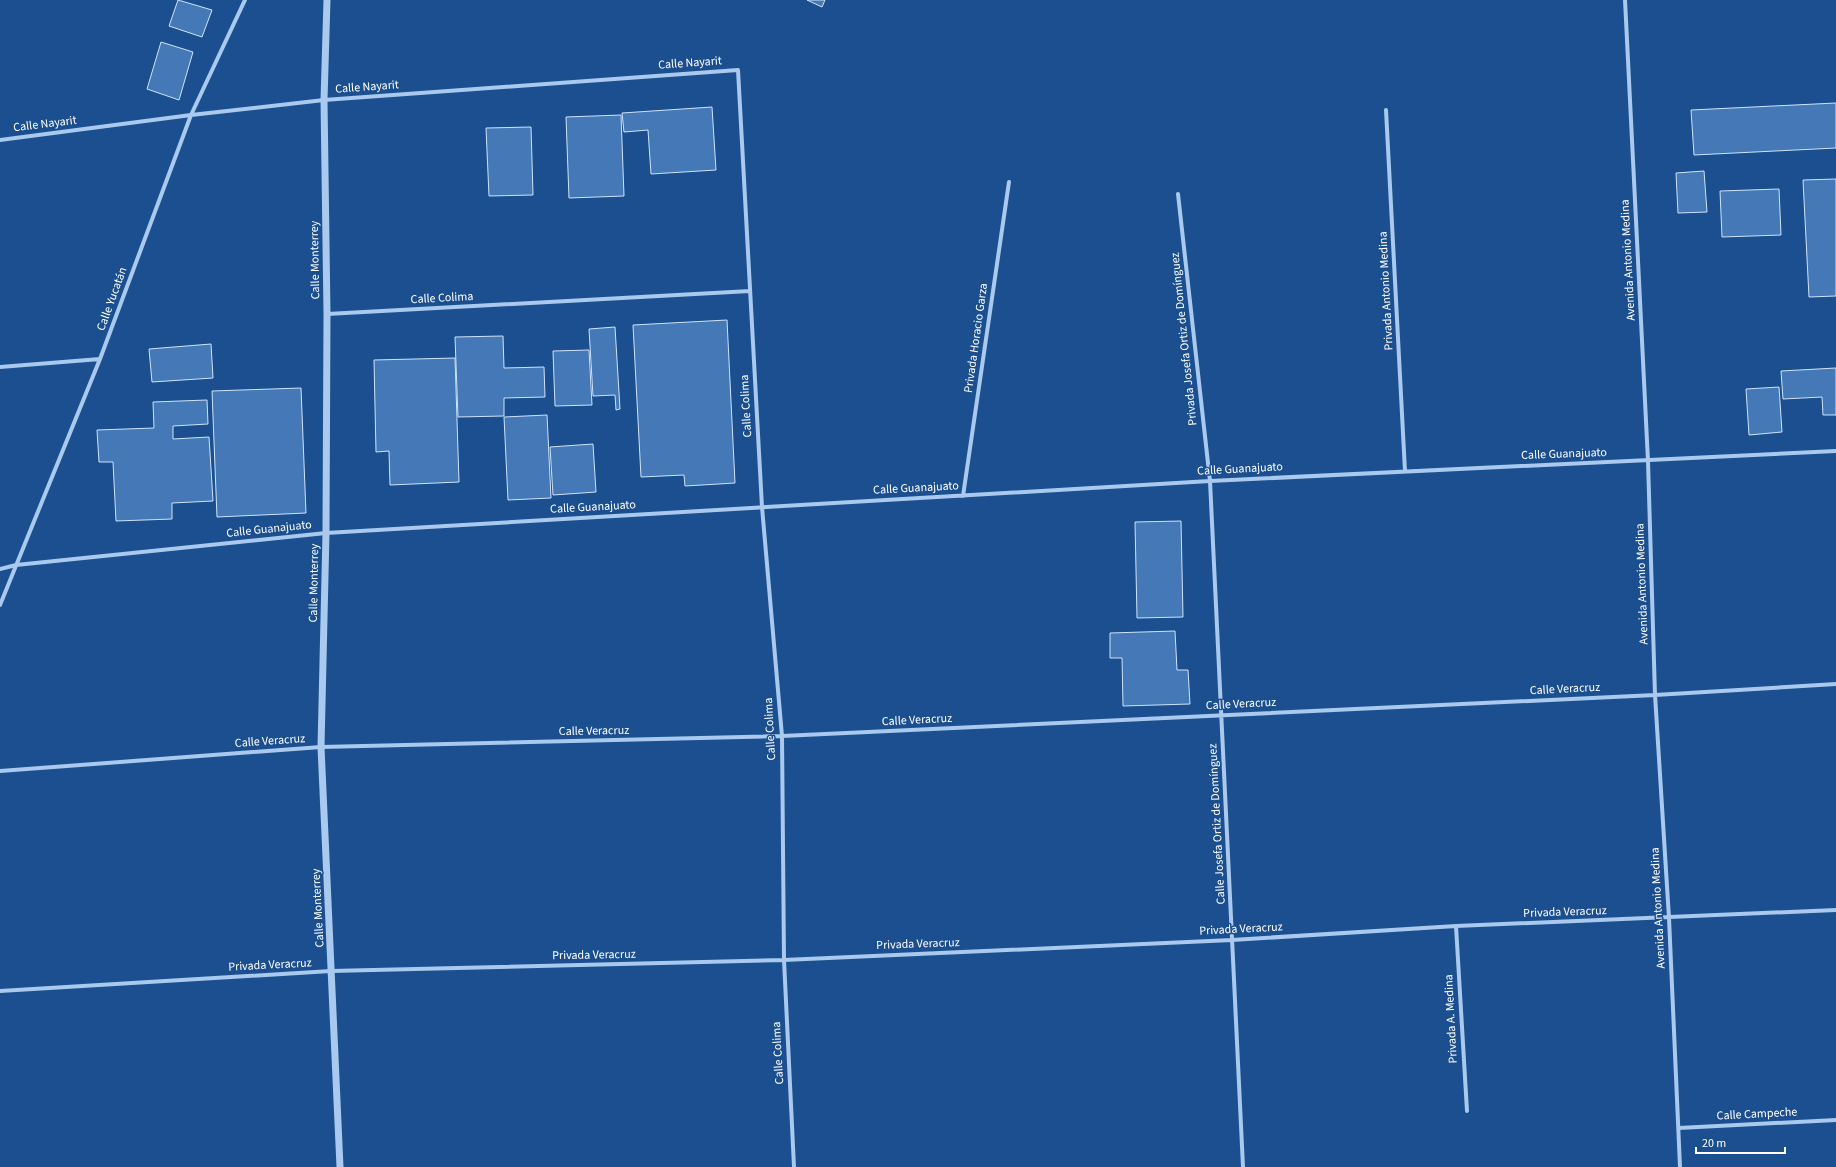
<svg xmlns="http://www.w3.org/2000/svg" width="1836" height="1167" font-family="'Source Sans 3',sans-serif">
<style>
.building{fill:#4478b7;stroke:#cfe3fa}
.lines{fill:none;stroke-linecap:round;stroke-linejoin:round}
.minor{stroke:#a9c9ee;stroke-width:4}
.tertiary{stroke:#a9c9ee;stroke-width:7}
.labels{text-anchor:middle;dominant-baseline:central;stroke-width:3;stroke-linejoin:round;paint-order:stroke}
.street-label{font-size:12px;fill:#fff;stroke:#1b4f8f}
</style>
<rect width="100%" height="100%" fill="#1b4f8f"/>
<path class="building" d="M178 0 212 10 202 37 169 26Z
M807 0H825L822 7Z
M161 42 193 52 179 100 147 89Z
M1836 103V148L1694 155 1691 110Z
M712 107 716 170 651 174 648 130 624 132 622 113Z
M621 115 624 196 569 198 566 117Z
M531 127 533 195 489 196 486 128Z
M1704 171 1707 212 1678 213 1676 173Z
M1836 179V296L1809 297 1803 180Z
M1779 189 1781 235 1722 237 1720 191Z
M727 320 735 483 685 486 684 475 641 477 633 325Z
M615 327 620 409 616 410 615 395 593 396 589 329Z
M503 336 504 368 544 367 545 397 504 398V416L458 417 455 337Z
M211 344 213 378 152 382 149 349Z
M589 350 592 405 555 406 553 351Z
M455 358 459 482 390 485 389 451 376 452 374 360Z
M1836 368V415H1823L1822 397 1783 399 1781 371Z
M1779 387 1782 432 1749 435 1746 389Z
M301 388 306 513 217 517 212 391Z
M207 400 208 424 173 426V439L209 437 213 501 172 503V519L116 521 113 462H99L97 430 154 428 153 402Z
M547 415 551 498 508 500 504 417Z
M593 444 596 492 553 495 550 447Z
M1181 521 1183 617 1137 618 1135 522Z
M1175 631 1177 670H1188L1190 704 1123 706 1122 658H1110V633Z"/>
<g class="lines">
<path class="minor" d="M1625 0 1648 461 1655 695 1669 918 1680 1167
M1386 110 1405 471
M0 140 191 115 324 100 738 70 762 507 782 736 784 960 794 1167
M1178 194 1210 481 1243 1167
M327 314 750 291
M0 367 100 359
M963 496 1009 182
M0 569 16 565 326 533 1210 481 1836 451
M0 605 100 359 191 115 245 0
M0 771 321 747 782 736 1655 695 1836 684
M1456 926 1467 1111
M0 991 331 971 784 960 1232 940 1456 926 1836 910
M1679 1128 1836 1120"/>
<path class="tertiary" d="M327 0 324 100 327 314 326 533 321 747 340 1167"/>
</g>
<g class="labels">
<g class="street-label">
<text transform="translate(690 63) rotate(-4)">Calle Nayarit</text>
<text transform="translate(367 87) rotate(-4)">Calle Nayarit</text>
<text transform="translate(45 124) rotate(-7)">Calle Nayarit</text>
<text transform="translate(315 260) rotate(-91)">Calle Monterrey</text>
<text transform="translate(1628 260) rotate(-93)">Avenida Antonio Medina</text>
<text transform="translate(1386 291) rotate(-93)">Privada Antonio Medina</text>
<text transform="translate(442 298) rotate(-3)">Calle Colima</text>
<text transform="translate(112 299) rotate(-70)">Calle Yucatán</text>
<text transform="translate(976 338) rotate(-82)">Privada Horacio Garza</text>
<text transform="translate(1184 339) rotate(-96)">Privada Josefa Ortiz de Domínguez</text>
<text transform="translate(746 406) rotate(-93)">Calle Colima</text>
<text transform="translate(1564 454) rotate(-2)">Calle Guanajuato</text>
<text transform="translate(1240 469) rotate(-3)">Calle Guanajuato</text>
<text transform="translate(916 488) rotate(-3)">Calle Guanajuato</text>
<text transform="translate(593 507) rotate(-3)">Calle Guanajuato</text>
<text transform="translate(269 529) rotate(-6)">Calle Guanajuato</text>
<text transform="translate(314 583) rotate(-89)">Calle Monterrey</text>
<text transform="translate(1642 584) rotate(-92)">Avenida Antonio Medina</text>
<text transform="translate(1565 689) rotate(-3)">Calle Veracruz</text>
<text transform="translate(1241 704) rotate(-3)">Calle Veracruz</text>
<text transform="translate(917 720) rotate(-3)">Calle Veracruz</text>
<text transform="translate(770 729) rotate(-93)">Calle Colima</text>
<text transform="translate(594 731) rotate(-1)">Calle Veracruz</text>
<text transform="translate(270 741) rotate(-4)">Calle Veracruz</text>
<text transform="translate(1217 824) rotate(-93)">Calle Josefa Ortiz de Domínguez</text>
<text transform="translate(318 908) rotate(-93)">Calle Monterrey</text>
<text transform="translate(1658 908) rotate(-93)">Avenida Antonio Medina</text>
<text transform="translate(1565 912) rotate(-2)">Privada Veracruz</text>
<text transform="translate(1241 929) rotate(-3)">Privada Veracruz</text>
<text transform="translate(918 944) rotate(-2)">Privada Veracruz</text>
<text transform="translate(594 955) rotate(-1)">Privada Veracruz</text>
<text transform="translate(270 965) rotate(-3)">Privada Veracruz</text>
<text transform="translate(1451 1019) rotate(-93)">Privada A. Medina</text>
<text transform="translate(778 1053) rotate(-93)">Calle Colima</text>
<text transform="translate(1757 1114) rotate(-3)">Calle Campeche</text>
</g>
</g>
<path d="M1696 1147v6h89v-6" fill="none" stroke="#ffffff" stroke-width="2"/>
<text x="1702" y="1147" font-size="12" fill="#ffffff" stroke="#1b4f8f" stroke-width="3" paint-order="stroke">20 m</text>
</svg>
